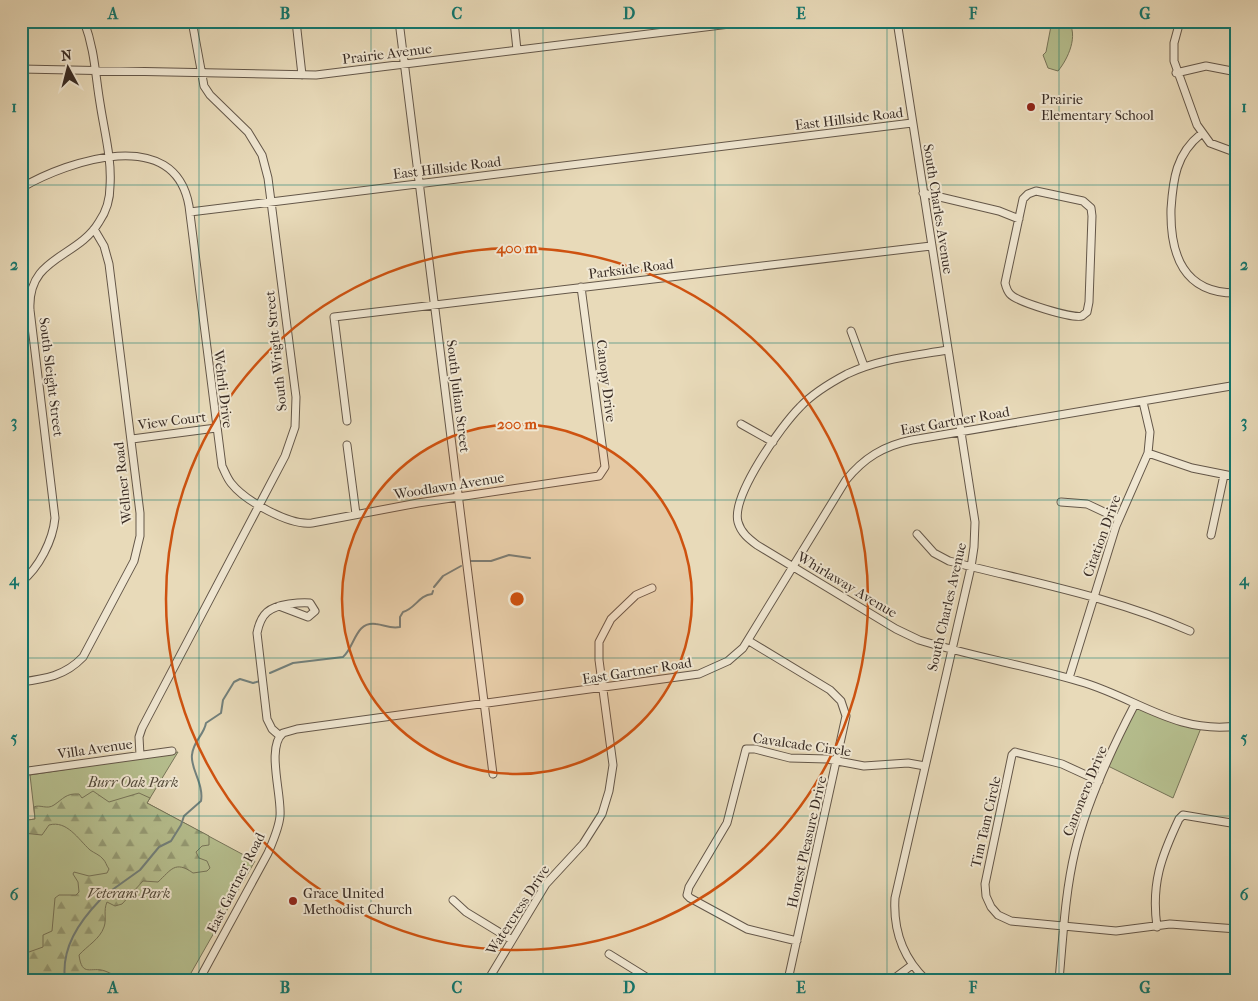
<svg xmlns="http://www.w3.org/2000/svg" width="1258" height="1001" font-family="'IM FELL French Canon',serif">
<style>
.green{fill:#b6bf8f;stroke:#77755a}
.forest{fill:url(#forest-firs);stroke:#77755a}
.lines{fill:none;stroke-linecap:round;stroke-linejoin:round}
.stream{stroke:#72807c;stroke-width:2}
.minor-casing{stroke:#645749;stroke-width:9}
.minor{stroke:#f0e7d2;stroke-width:7}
.grid{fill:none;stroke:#0f766e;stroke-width:1;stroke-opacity:0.55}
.ring{fill:none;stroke:#ce5210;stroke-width:2.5}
.poi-dot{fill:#8f2418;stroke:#f0e7d2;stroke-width:2}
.labels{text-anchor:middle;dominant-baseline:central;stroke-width:4;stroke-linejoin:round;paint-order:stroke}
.street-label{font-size:14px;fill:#382b24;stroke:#f0e7d2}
.poi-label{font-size:14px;fill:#382b24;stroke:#f0e7d2;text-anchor:start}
.park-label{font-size:14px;font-style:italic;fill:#514939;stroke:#f0e7d2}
.centre{fill:#ce5210;stroke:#f0e7d2;stroke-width:2.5}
.ring-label{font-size:15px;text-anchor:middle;font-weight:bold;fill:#ce5210;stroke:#f0e7d2;stroke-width:4;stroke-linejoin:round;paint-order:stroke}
.neatline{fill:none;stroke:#0f766e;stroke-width:2}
.grid-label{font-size:16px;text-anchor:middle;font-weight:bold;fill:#0f766e}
</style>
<defs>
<pattern id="forest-firs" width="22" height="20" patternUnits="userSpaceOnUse" patternTransform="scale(1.25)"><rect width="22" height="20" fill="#b6bf8f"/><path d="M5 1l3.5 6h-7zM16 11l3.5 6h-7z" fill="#959b75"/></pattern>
</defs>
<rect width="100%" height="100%" fill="#e8dab9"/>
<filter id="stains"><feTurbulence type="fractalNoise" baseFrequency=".004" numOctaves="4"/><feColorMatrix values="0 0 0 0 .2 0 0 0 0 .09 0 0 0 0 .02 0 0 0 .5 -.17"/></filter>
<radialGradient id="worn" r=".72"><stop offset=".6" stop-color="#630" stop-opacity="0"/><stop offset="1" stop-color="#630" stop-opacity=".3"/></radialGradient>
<path class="green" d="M1055 21H1068C1079 35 1068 59 1058 71L1048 68 1043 55 1046 52 1051 26Z
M1136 706 1201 728 1173 798 1108 766Z
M178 752 147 803 255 861 187 980H21V821L35 819 30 775Z"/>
<path class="forest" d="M93 791 109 802 139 793 150 798 147 803 209 836V845L202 846 196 852 199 858 207 861 210 868 207 871 193 873C175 860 171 870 158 882L143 881 122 904 115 906 107 902C103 911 107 919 104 927 100 939 87 946 79 955 82 978 91 966 105 971 111 973 117 977 123 980H36L21 969V949L29 952 43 947V935L52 931 55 898 59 895H76L79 892 78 882 73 874 74 872 89 876 107 873 109 869C106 865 106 862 103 859 100 855 94 853 90 850 78 839 67 820 49 825L42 835 23 833 22 836 26 843 22 845 21 821 35 819 34 807C40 804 47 810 54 805 63 799 66 793 79 794L82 798Z"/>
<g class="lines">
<path class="stream" d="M470 561H491L509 555 530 558
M434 587 443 576 461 566
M270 673 293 663 343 657C355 647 355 621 376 624 385 625 390 629 400 627V617L403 612C415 609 419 595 432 594L433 591
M105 895 140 870 159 847 171 841 181 825 184 816 201 801C204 784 190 768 192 755 193 741 204 735 206 723L221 713 223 700 234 682 240 679 253 683 260 681
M65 980C61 948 79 922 100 900"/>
<g class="minor-casing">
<path id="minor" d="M296 21 302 75
M399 21 493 774
M514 21 517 50
M897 21 975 522 974 547 971 567 895 898C893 930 902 957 926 980
M1180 21 1174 43V61L1197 125 1210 143 1237 153
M21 69 316 75 754 21
M1176 73 1206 66 1237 72
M1201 134C1176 154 1173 179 1171 209 1170 254 1183 294 1237 293
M21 188C69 160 175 125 189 206L222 466C225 472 227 478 231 483 245 501 290 526 312 523L418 503 599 476 605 467 581 287
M1036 191 1083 201 1091 208 1092 216 1089 302 1087 312 1082 316C1073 319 1017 302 1010 294 1007 291 1006 287 1005 283L1023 199 1028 194Z
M923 193 999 211 1019 219
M190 212 912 123
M851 331 864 366
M947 350C913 356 878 359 847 374 830 383 813 393 800 407 781 426 731 496 738 522 741 533 749 539 757 545L896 629 919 640C973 657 1030 666 1085 683 1139 700 1177 734 1237 726
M347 421 334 317 931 246
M741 424 773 442
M132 439 216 428
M347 445 356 514
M1148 453 1192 468 1237 477
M1061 502 1087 504 1119 519
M917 534 934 553 949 561C1030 582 1113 597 1190 631
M1211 535 1224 475
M21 582C39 568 53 540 55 518L30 310C27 256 77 259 99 222 106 212 110 199 110 186 112 159 104 130 100 103 95 73 95 51 84 21
M279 606 308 617 315 611 310 603C303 602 296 603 289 604 269 607 261 613 257 633L267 719 272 729 280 736
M749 641 830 690 841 701 846 716 788 980
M1069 678 1116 526 1148 453 1150 432 1143 402
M21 682C45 679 65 676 83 657L134 561 140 536V513L109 264 104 246 94 229
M140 755 139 737 142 728 285 456 295 427 296 397 268 178 262 155 248 132 210 95 204 86 192 21
M21 772 172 751
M1099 781 1062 764 1015 752 1012 755 985 884 986 896 991 907 998 915 1011 921 1116 931 1170 924 1237 929
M453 900 466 912 512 940
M1157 927C1151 884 1161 857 1179 819L1183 815 1237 824
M797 941 747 929 690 898 687 895 689 887 727 823 746 749H755L790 758 827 759 864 766 908 763 925 766
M609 954 651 980
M199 980 268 853C273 841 279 828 280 816 282 795 266 747 283 733L297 729 699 674 728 661 743 648 846 480C864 458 883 446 912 440L1237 385
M488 980 546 884 583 844 602 814 609 791 613 765 599 660V642L611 619 636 595 652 588
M892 980 912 965
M1059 980C1063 937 1065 893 1075 851 1087 801 1111 750 1135 704"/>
</g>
<use href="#minor" class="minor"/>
</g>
<path class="grid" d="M199 21V980M371 21V980M543 21V980M715 21V980M887 21V980M1059 21V980M21 185H1237M21 343H1237M21 500H1237M21 658H1237M21 816H1237"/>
<circle cx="517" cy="599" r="175" fill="#ce5210" fill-opacity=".12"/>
<g class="ring">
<circle cx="517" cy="599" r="175"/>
<circle cx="517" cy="599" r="351"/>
</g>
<g class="poi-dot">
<circle cx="1031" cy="107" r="5"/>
<circle cx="293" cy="901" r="5"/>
</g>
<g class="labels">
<g class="street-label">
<text transform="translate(387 54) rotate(-7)">Prairie Avenue</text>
<text transform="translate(849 119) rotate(-7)">East Hillside Road</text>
<text transform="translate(447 168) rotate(-7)">East Hillside Road</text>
<text transform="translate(938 209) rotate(81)">South Charles Avenue</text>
<text transform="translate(631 269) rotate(-7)">Parkside Road</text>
<text transform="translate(276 351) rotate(-96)">South Wright Street</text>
<text transform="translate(51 377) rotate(83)">South Sleight Street</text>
<text transform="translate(606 381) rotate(83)">Canopy Drive</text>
<text transform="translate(223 389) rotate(83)">Wehrli Drive</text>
<text transform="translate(458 396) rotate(83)">South Julian Street</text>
<text transform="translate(172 421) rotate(-7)">View Court</text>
<text transform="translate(955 421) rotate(-10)">East Gartner Road</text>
<text transform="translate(123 483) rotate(-96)">Wellner Road</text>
<text transform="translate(449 486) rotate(-9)">Woodlawn Avenue</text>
<text transform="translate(1102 536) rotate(-70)">Citation Drive</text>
<text transform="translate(847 585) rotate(31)">Whirlaway Avenue</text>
<text transform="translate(947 607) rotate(-77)">South Charles Avenue</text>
<text transform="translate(637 671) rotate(-9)">East Gartner Road</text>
<text transform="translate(802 745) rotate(8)">Cavalcade Circle</text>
<text transform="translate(95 749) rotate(-8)">Villa Avenue</text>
<text transform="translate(1085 791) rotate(-68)">Canonero Drive</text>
<text transform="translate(986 822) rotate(-77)">Tim Tam Circle</text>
<text transform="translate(807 842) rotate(-77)">Honest Pleasure Drive</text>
<text transform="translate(236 883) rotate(-63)">East Gartner Road</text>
<text transform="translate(518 910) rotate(-57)">Watercress Drive</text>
</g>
<g class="poi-label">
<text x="1041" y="99">Prairie<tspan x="1041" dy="16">Elementary School</tspan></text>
<text x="303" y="893">Grace United<tspan x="303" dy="16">Methodist Church</tspan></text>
</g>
<g class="park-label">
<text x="133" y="782">Burr Oak Park</text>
<text x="129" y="893">Veterans Park</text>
</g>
</g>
<circle cx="517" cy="599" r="8" class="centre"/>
<g class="ring-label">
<text x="517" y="253">400 m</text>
<text x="517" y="429">200 m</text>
</g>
<rect width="1258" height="1001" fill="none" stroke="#e8dab9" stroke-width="55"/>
<g transform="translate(68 68) rotate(353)" stroke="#f0e7d2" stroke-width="4" paint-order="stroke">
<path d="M0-4L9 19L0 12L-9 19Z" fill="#382b24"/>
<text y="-8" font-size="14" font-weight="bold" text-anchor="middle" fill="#382b24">N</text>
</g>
<rect x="28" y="28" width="1202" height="946" class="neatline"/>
<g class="grid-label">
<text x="113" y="19">A</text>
<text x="285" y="19">B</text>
<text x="457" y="19">C</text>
<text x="629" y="19">D</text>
<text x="801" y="19">E</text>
<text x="973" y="19">F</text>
<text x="1145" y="19">G</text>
<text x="14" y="112">1</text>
<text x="1244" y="112">1</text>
<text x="14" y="270">2</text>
<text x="1244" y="270">2</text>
<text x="14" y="427">3</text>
<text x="1244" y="427">3</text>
<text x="14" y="585">4</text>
<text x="1244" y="585">4</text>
<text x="14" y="743">5</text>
<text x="1244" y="743">5</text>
<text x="14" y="900">6</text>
<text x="1244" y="900">6</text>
<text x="113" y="993">A</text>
<text x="285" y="993">B</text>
<text x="457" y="993">C</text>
<text x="629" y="993">D</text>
<text x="801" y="993">E</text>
<text x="973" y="993">F</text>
<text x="1145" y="993">G</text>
</g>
<rect width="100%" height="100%" filter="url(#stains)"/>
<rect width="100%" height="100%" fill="url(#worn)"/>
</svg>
